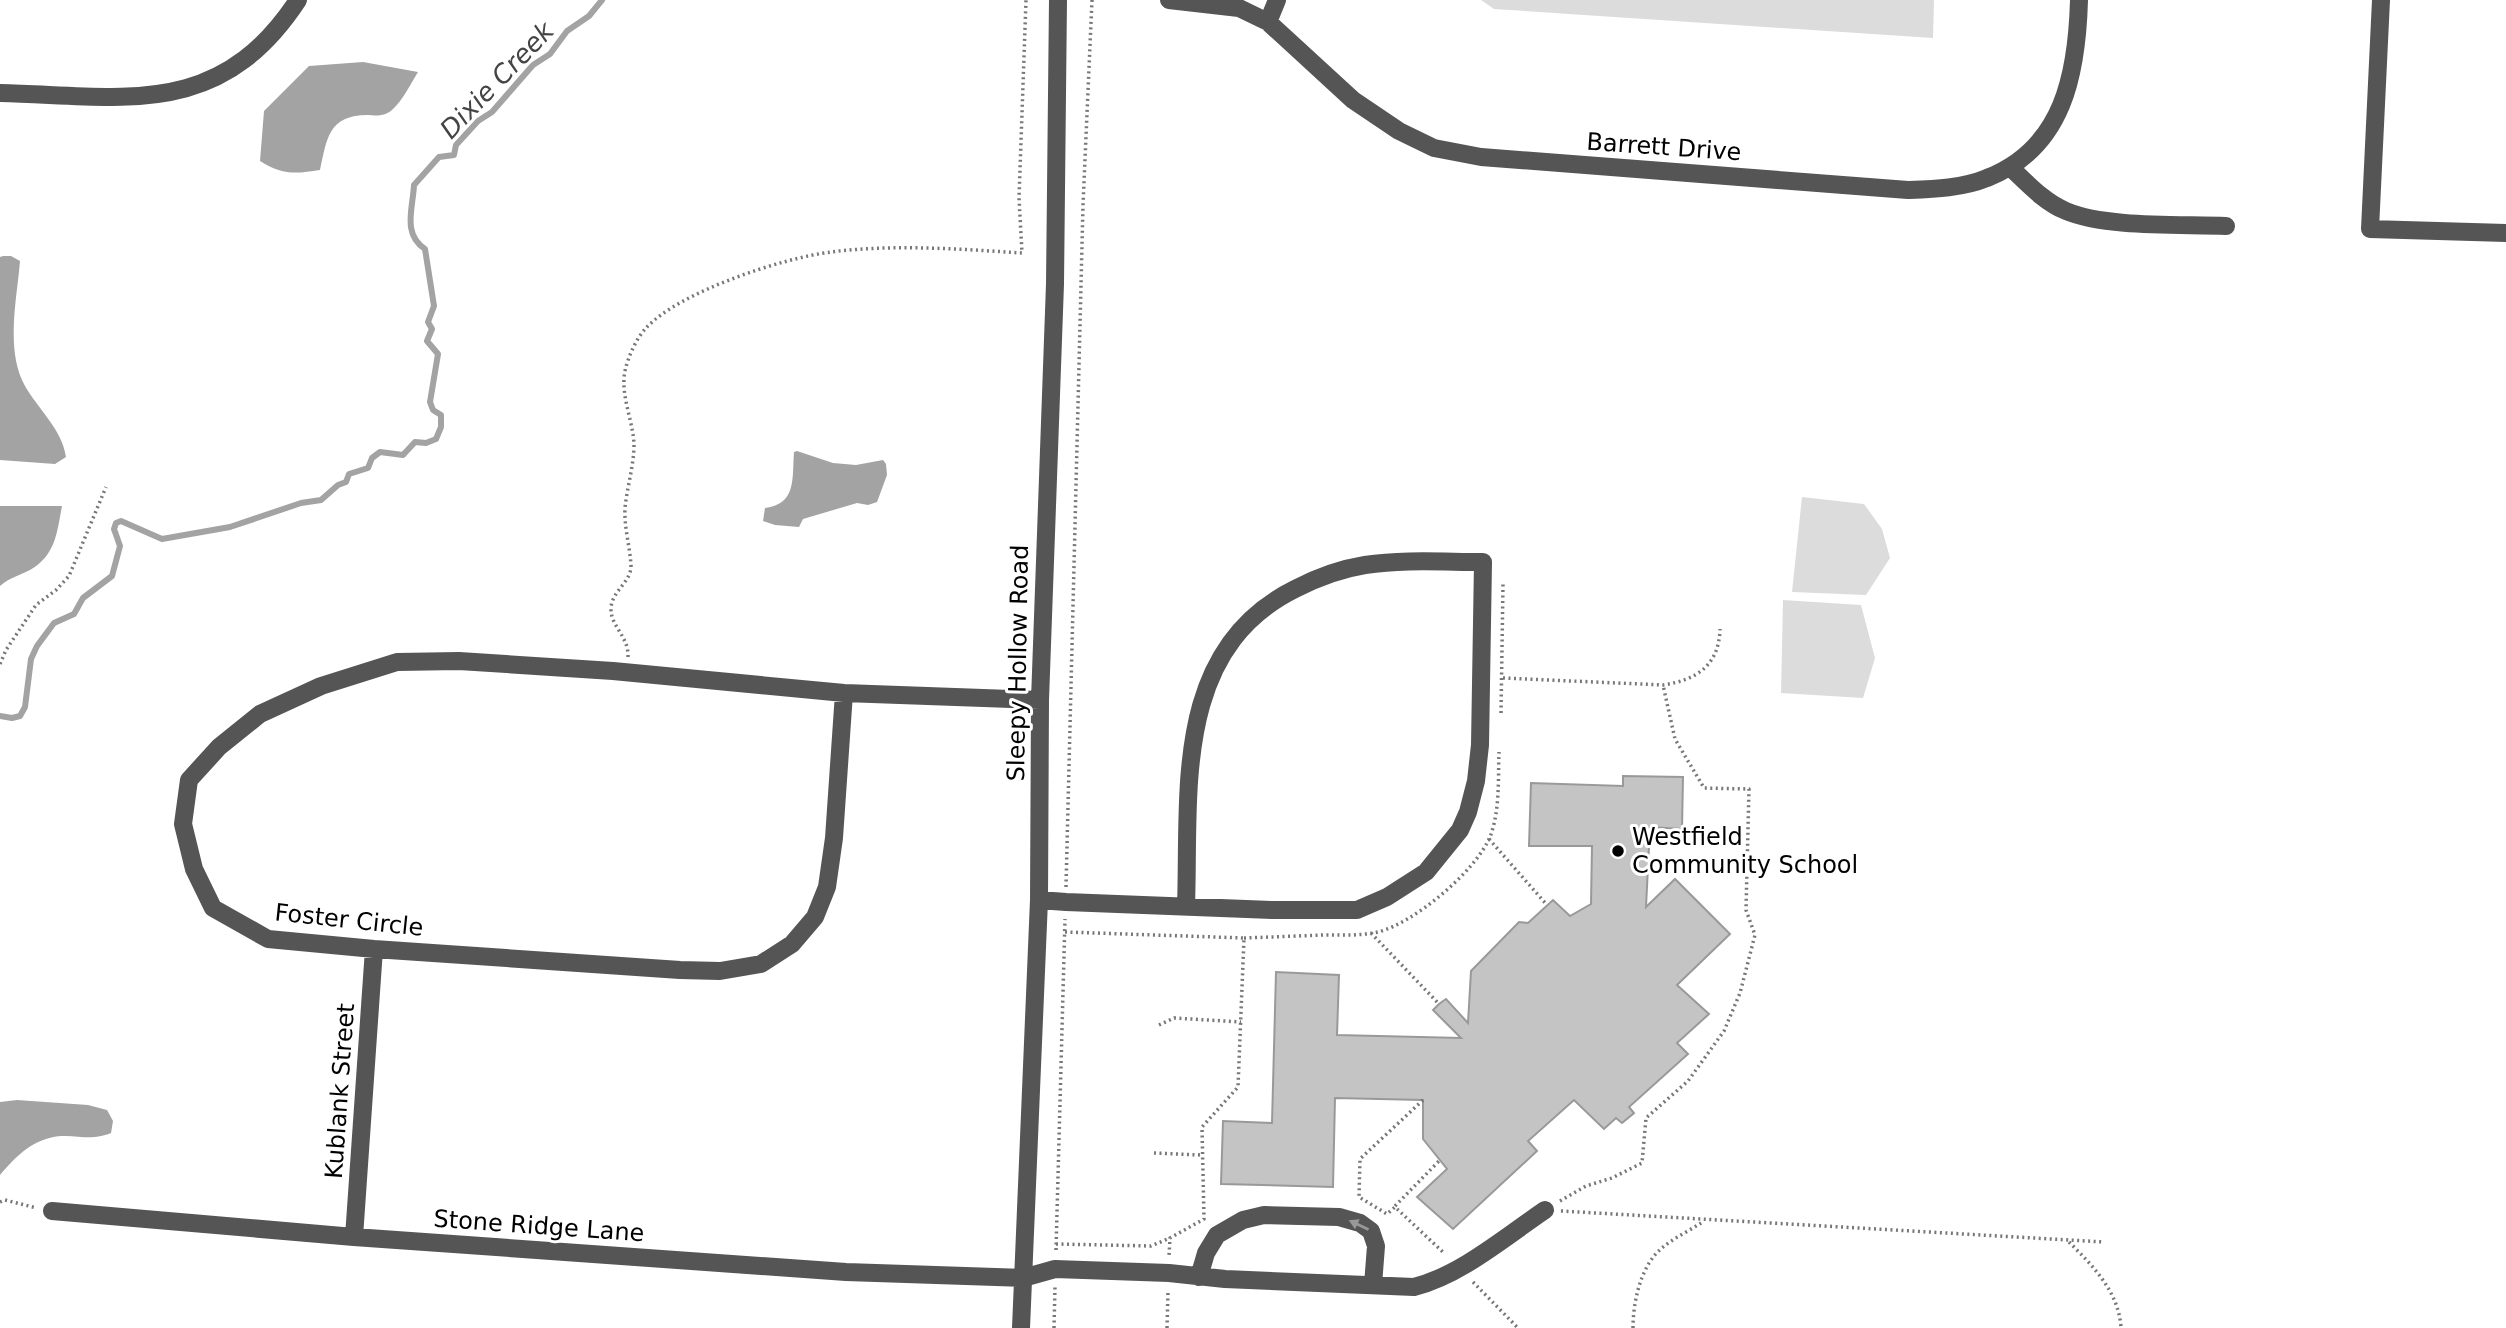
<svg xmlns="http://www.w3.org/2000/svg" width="2506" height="1328" font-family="'DejaVu Sans',sans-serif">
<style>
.green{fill:#dcdcdc}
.water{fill:#a3a3a3}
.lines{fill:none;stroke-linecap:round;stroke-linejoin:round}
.stream{stroke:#a3a3a3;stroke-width:6}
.building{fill:#c4c4c4;stroke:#999;stroke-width:2}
.path{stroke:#777;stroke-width:3.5;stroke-dasharray:2 3.5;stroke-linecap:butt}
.minor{stroke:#555;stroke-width:18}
.oneway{fill:#999}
.poi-dot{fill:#000;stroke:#fff;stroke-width:2.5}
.labels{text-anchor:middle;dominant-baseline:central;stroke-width:6;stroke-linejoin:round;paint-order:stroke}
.street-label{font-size:24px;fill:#000;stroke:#fff}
.poi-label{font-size:24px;fill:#000;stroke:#fff;text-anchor:start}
.water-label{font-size:26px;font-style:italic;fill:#444;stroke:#fff}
</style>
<rect width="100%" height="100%" fill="#fff"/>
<path class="green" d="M1481 0H1934L1933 38 1494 9Z
M1802 497 1864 504 1882 529 1890 558 1866 595 1792 592Z
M1783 600 1861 605 1875 658 1863 698 1781 693Z"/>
<path class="water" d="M363 62 418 72C411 83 403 100 393 109 386 116 377 116 368 115 328 115 327 139 320 170 295 174 282 175 260 161L264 111 309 66Z
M3 256H11L20 261C17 299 5 350 25 386 38 409 62 429 66 457L55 464 0 460V257Z
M797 451 833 463 856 465 883 460 886 464 887 475 877 502 868 505 857 503 803 519 799 527 775 525 763 521 765 508C797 504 792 478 794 452Z
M0 506H62C57 532 56 555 30 570 20 575 9 578 0 586Z
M17 1100 88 1105 107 1110 113 1121 111 1133C91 1141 80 1135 61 1136 34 1138 17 1155 0 1175V1102Z"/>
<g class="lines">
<path class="stream" d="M0 716 12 718 20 716 25 707 31 659 37 646 54 623 74 614 83 598 112 576 120 546 114 529 116 523 121 521 162 539 230 527 301 503 321 500 338 485 346 482 349 474 368 468 372 458 380 452 403 455 415 442 426 443 436 439 441 427V415L433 410 430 402 438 354 427 341 432 329 428 322 434 306 425 249C402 234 413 208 414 185L439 157 454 155 456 145 478 121 492 112 533 65 550 54 567 31 589 16 602 0"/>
</g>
<path class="building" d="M1623 776 1683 777 1682 829 1650 827 1646 907 1675 879 1730 934 1677 985 1709 1014 1677 1043 1688 1054 1629 1107 1634 1113 1622 1123 1616 1118 1604 1129 1574 1100 1528 1141 1537 1151 1453 1229 1417 1197 1447 1169 1423 1139V1100L1335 1098 1333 1187 1221 1184 1223 1121 1272 1123 1276 972 1339 975 1337 1035 1461 1038 1433 1010 1439 1004 1446 999 1468 1023 1471 971 1519 922 1528 923 1553 900 1570 916 1591 904 1592 846H1529L1531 783 1623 786Z"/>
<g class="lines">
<path class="path" d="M628 657C629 636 610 626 611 608 612 591 631 582 631 566 630 546 624 528 625 508 627 487 634 466 634 444 633 421 620 394 625 371 628 357 636 339 646 328 679 292 782 258 831 252 894 244 959 249 1022 253L1019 198 1026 0
M0 664 6 650 36 605 56 590 69 576 106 487
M1503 678 1663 685C1696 680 1719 666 1720 629
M1501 713 1503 584
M1489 839 1547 905
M1066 887 1083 205 1092 0
M1065 932 1244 938 1238 1087 1202 1127 1204 1219 1170 1238 1169 1256
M1371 933 1439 1004
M1244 938C1271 937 1298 936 1324 935 1342 935 1360 936 1378 932 1414 923 1475 872 1490 837 1500 811 1498 780 1499 752
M1159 1025 1174 1018 1241 1022
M1423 1100 1360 1159 1359 1197 1387 1214 1395 1207 1445 1254
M1154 1153 1201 1155
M1560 1201 1586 1186 1612 1178 1642 1163 1646 1118 1688 1081 1724 1031 1740 993 1755 935 1746 910 1749 789 1704 788 1675 739 1663 685
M0 1202 5 1200 37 1208
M1395 1206 1440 1160
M1561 1211 2104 1242
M2069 1242C2093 1266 2119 1292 2121 1328
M1056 1244 1151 1246 1170 1238
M1056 1250 1065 919
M1473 1282 1518 1328
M1054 1328 1055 1286
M1167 1328 1168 1292
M1633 1328C1633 1301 1641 1265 1662 1248 1675 1237 1691 1230 1704 1221"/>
<path class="minor" d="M1169 0 1239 8 1268 22 1353 100 1399 131 1434 148 1481 157 1908 190C1934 189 1963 188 1987 178 2064 148 2077 73 2079 0
M2381 0 2370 229 2506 233
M1268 22 1277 0
M0 93C125 96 219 120 298 0
M2011 168C2027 183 2044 202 2066 211 2106 228 2181 224 2226 226
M844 693 834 838 827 887 815 917 792 944 761 964 720 971 680 970 374 949 268 939 213 908 194 869 183 824 189 780 219 747 260 714 321 686 397 662 459 661 613 671 844 693 1040 700
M1039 900 1066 902 1273 910H1357L1387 897 1426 872 1460 830 1468 812 1476 781 1480 745 1483 562C1444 562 1404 559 1365 565 1340 569 1318 577 1295 589 1172 650 1190 791 1186 907
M52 1211 354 1237 846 1272 1023 1278 1055 1269 1169 1273 1225 1279 1414 1287C1461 1275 1505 1237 1545 1210
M354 1237 374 949
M1199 1277 1206 1253 1217 1235 1243 1220 1264 1215 1339 1217 1360 1223 1371 1231 1376 1246 1373 1285
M1021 1328 1039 900 1040 700 1055 284 1058 0"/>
</g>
<defs><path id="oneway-solid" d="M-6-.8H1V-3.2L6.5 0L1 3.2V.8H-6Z" transform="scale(1.75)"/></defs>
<use class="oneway" href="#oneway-solid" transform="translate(1359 1225) rotate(-155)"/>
<circle class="poi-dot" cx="1618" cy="851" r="7"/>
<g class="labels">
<g class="street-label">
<text transform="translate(1664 147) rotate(4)">Barrett Drive</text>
<text transform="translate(1018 663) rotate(-89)">Sleepy Hollow Road</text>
<text transform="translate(349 920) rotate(6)">Foster Circle</text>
<text transform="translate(340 1091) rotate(-86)">Kublank Street</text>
<text transform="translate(539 1226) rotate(4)">Stone Ridge Lane</text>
</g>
<g class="poi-label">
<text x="1632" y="837">Westfield<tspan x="1632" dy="28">Community School</tspan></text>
</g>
<g class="water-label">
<text transform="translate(497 80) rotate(-46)">Dixie Creek</text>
</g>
</g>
</svg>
